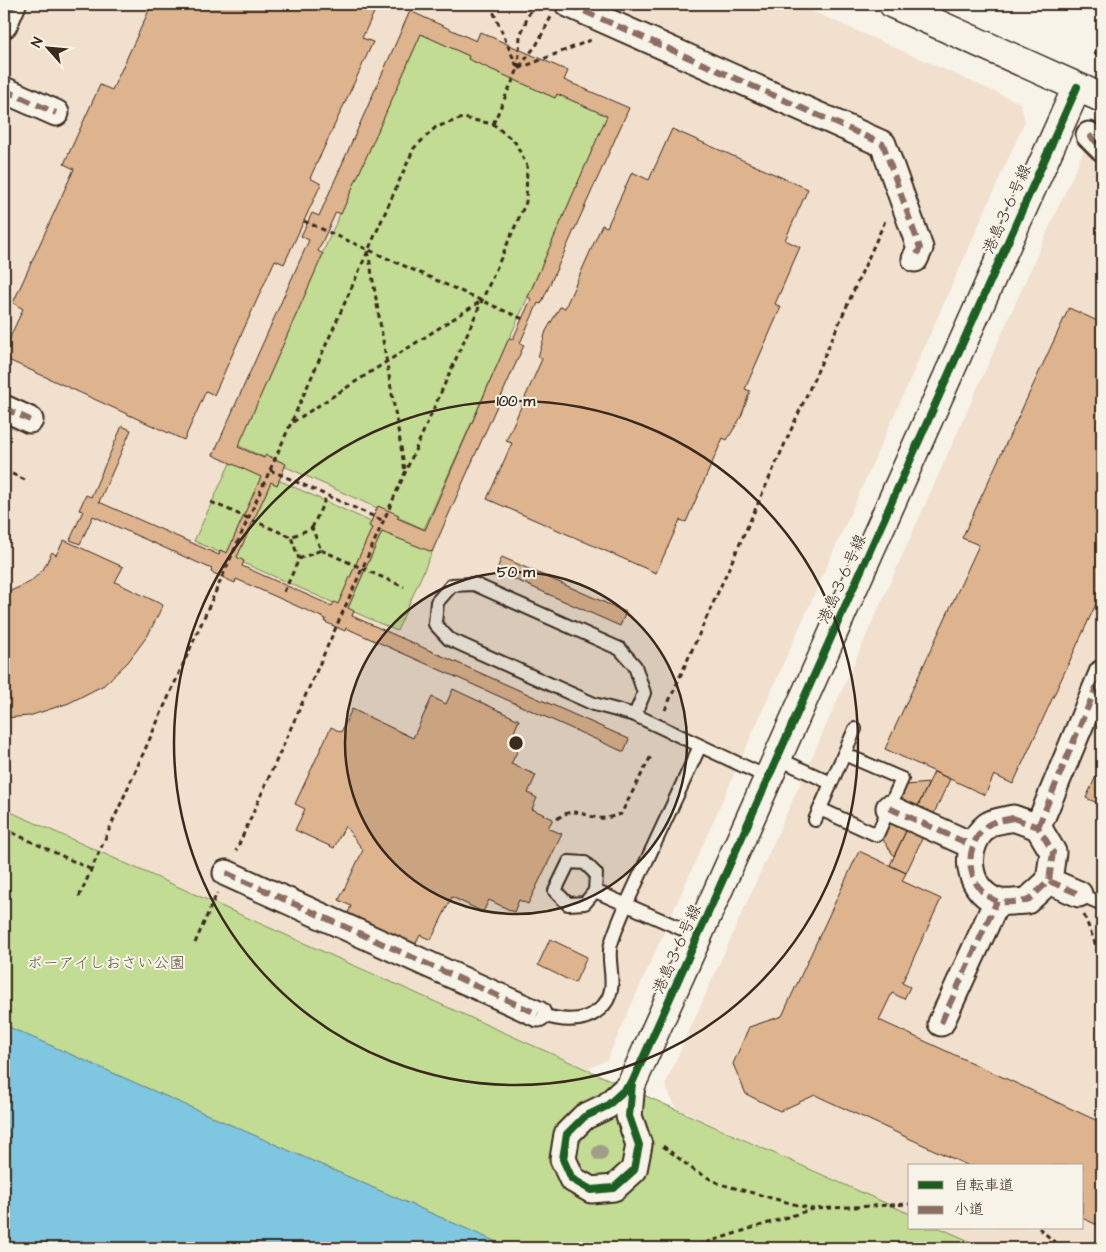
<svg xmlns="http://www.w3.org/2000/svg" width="1106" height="1252" font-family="'Architects Daughter','Klee One',sans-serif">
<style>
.built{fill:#f0e0cd}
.green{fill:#c2dc93;stroke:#7e8358}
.water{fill:#7fc7e0;stroke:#648892}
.building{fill:#deb48f;stroke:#3b2a1e;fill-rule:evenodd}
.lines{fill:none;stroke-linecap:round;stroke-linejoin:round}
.lane-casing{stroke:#3b2a1e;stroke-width:16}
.street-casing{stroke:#3b2a1e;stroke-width:29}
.secondary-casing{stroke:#3b2a1e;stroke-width:31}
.path{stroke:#3b2a1e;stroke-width:3;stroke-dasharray:5 4;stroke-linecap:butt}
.lane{stroke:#f7f3e8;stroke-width:12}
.street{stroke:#f7f3e8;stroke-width:25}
.secondary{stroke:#f7f3e8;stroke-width:28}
.quiet{stroke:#8d6e63;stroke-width:6;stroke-dasharray:12 6;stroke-linecap:butt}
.cycleway-casing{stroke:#f7f3e8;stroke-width:11}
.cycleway{stroke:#1b5e20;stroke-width:8}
.tree{fill:#a29d89}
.ring{fill:none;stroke:#3b2a1e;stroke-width:2.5}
.labels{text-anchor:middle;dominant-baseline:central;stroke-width:4;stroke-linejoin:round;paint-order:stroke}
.street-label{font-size:16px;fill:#3b2a1e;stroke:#f7f3e8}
.park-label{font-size:16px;fill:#5d563b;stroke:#f7f3e8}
.centre{fill:#3b2a1e;stroke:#f7f3e8;stroke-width:2.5}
.ring-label{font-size:15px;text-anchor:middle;font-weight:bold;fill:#3b2a1e;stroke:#f7f3e8;stroke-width:4;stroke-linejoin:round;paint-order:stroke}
</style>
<rect width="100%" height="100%" fill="#f7f3e8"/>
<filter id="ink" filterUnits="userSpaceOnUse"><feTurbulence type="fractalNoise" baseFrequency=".02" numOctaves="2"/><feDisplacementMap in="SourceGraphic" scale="10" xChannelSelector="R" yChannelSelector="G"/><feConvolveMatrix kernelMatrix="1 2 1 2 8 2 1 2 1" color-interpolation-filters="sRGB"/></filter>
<g filter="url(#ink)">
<path class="built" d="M4 4H796L1020 103 1025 121 607 1060 587 1069 4 809Z
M1102 143V1248H985L940 1228H1082V1166H910V1214L676 1108 665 1085 1084 150Z"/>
<path class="green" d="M421 32 609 116 424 529 237 445Z
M232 459 433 550 397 631 194 541Z
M4 809 910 1214V1228H940L985 1248H510L4 1025Z"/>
<path class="water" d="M4 1025 510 1248H4Z"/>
<path class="building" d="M152 4H378L362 38 373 42 310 178 321 184 284 264 275 260 214 395 206 391 184 440 4 358V350L23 309 13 303 74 169 64 164 100 85 112 90Z
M410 11 476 41 480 32 568 71 564 80 629 108 541 304 538 303 520 343 524 345 432 552 382 532 348 608 354 611 352 616 629 739 624 752 346 628 345 631 325 622 326 619 236 579 235 583 211 572 212 569 93 516 80 544 70 540 83 511 79 510 86 495 91 497 122 426 131 430 99 502 219 555 220 550 227 553 261 477 213 455 309 240 301 236 312 213 319 216ZM421 34 469 56 468 59 555 98 557 94 607 116 528 297 531 299 513 339 509 338 425 530 397 518 399 515 378 506 369 526 372 528 338 604 334 602 332 606 242 566 244 561 237 557 271 482 277 485 286 464 266 455 264 458 238 447 323 254 318 251 336 212 341 214Z
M672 129 808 189 785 240 800 247 775 304 781 307 745 389 750 391 741 417 727 440 723 438 686 522 680 520 656 573 487 499 512 443 506 441 542 359 538 357 546 331 560 307 565 308 602 225 607 227 632 172 649 180Z
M1069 308 1102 323V591L1013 784 994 775 985 795 885 749 979 545 962 538Z
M64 540 123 567 115 582 163 605 148 635 128 662 104 685 69 703 29 716 4 718V592L13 590 30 582 43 570 52 552 56 555Z
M502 557 626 612 620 626 496 571Z
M453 689 519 720 514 732 524 737 511 764 536 775 528 793 537 798 532 809 553 819 548 828 562 834 528 904 519 900 514 912 489 900 483 912 452 897 431 940 420 935 415 945 348 913 351 906 339 900 363 850 345 826 334 848 295 830 305 809 295 804 331 727 341 732 352 709 413 738 432 697 446 704Z
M1102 763V805L1086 798Z
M934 772 950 779 906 873 890 865Z
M929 783 894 856 882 838 906 785Z
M859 851 906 873 902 881 941 899 902 983 910 987 904 999 892 993 879 1020 1102 1123V1227L1082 1218V1166H969L815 1095 780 1111 746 1094 733 1064 749 1027 782 1016Z
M550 939 587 957 575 983 538 965Z"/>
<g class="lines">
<g class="lane-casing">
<path id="lane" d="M635 715 644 693 635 666 620 649 474 584 452 585 437 602 435 624 449 639 594 704 635 715 769 778
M777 758 831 783
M820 809 877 835 902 779 844 754
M815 820 855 729
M569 862 585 863 596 874 595 891 585 903 568 904 555 891Z
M595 891 698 936
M1079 894 1102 904
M538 1014C558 1020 582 1025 600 1009 622 989 605 964 611 944 620 915 634 888 647 860 665 822 682 784 700 746"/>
</g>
<g class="street-casing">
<path id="street" d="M568 4 883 144 920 248 915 259
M4 25 13 4
M4 90 56 113
M1089 135 1102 148
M4 408 30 420
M889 808 971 845
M1013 818 1038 827 1053 852 1049 881 1027 901C1018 901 1004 904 996 901 965 888 962 845 988 825 993 821 1006 820 1013 818Z
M1038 827 1102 673
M226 873 538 1014
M1049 881 1079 894
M941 1023 997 901
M632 1083 629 1116 639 1145 634 1170 614 1188 591 1190 572 1179 563 1159 567 1134 584 1117 607 1106Z"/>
</g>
<g class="secondary-casing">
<path id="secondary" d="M893 4 1102 98
M632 1083 1077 87"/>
</g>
<path class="path" d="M490 4 518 69 591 40
M1095 55 1102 38
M518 68 520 36 533 4
M493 124 518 69 537 44 551 17
M304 221 525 320
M368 251 405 471
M293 422 481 301
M4 470 25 480
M270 470 384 521
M211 502 291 537
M312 528 327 495
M321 550 404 587
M284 592 299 559 321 550 312 528 291 537 299 559
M665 710 885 221
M557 819C574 806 579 814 598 818 606 819 614 816 621 814L651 756
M4 836 13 833 92 870
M79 897 414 148 436 127 463 118 493 124 515 142 527 166 526 202 236 851
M1084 915 1102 961
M195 943 217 893
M663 1146 695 1171 720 1184 812 1209
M1039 1228 1061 1248
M689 1248 813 1209 910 1204"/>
<use href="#lane" class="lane"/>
<use href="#street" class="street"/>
<use href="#secondary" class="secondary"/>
<path class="quiet" d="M568 4 883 144 920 248 915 259
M4 25 13 4
M4 90 56 113
M1089 135 1102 148
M4 408 30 420
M889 808 971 845
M1013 818 1038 827 1053 852 1049 881 1027 901C1018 901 1004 904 996 901 965 888 962 845 988 825 993 821 1006 820 1013 818Z
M1038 827 1102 673
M226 873 538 1014
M1049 881 1079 894
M941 1023 997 901"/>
<g class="cycleway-casing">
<path id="cycleway" d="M632 1083 607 1106 584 1117 567 1134 563 1159 572 1179 591 1190 614 1188 634 1170 639 1145 629 1116 632 1083 1077 87"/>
</g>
<use href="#cycleway" class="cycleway"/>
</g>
<circle class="tree" cx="600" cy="1153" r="8"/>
</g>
<circle cx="516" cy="743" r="171" fill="#3b2a1e" fill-opacity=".12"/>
<g class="ring">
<circle cx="516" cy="743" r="171"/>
<circle cx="516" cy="743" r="342"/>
</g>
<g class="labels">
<g class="street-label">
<text transform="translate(1007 209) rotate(-66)">港島３６号線</text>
<text transform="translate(842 579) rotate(-66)">港島３６号線</text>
<text transform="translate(677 949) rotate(-66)">港島３６号線</text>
</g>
<g class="park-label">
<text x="106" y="963">ポーアイしおさい公園</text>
</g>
</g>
<circle cx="516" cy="743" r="8" class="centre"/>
<g class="ring-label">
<text x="516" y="406">100 m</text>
<text x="516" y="577">50 m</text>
</g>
<rect width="1106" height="1252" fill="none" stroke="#f7f3e8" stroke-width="20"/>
<rect x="10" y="10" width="1086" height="1232" fill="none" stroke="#3b2a1e" stroke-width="2" filter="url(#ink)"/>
<rect x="908" y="1164" width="175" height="65" fill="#f7f3e8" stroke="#aca397"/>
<rect x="918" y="1181" width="25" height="8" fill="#1b5e20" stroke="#aca397"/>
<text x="954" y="1190" font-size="15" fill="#3b2a1e">自転車道</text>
<rect x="918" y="1206" width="25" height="8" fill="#8d6e63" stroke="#aca397"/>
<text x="954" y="1214" font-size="15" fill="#3b2a1e">小道</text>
<g transform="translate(48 48) rotate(297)" stroke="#f7f3e8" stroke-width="4" paint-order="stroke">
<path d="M0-4L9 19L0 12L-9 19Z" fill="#3b2a1e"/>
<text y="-8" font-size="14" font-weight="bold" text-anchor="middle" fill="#3b2a1e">N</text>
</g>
</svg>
